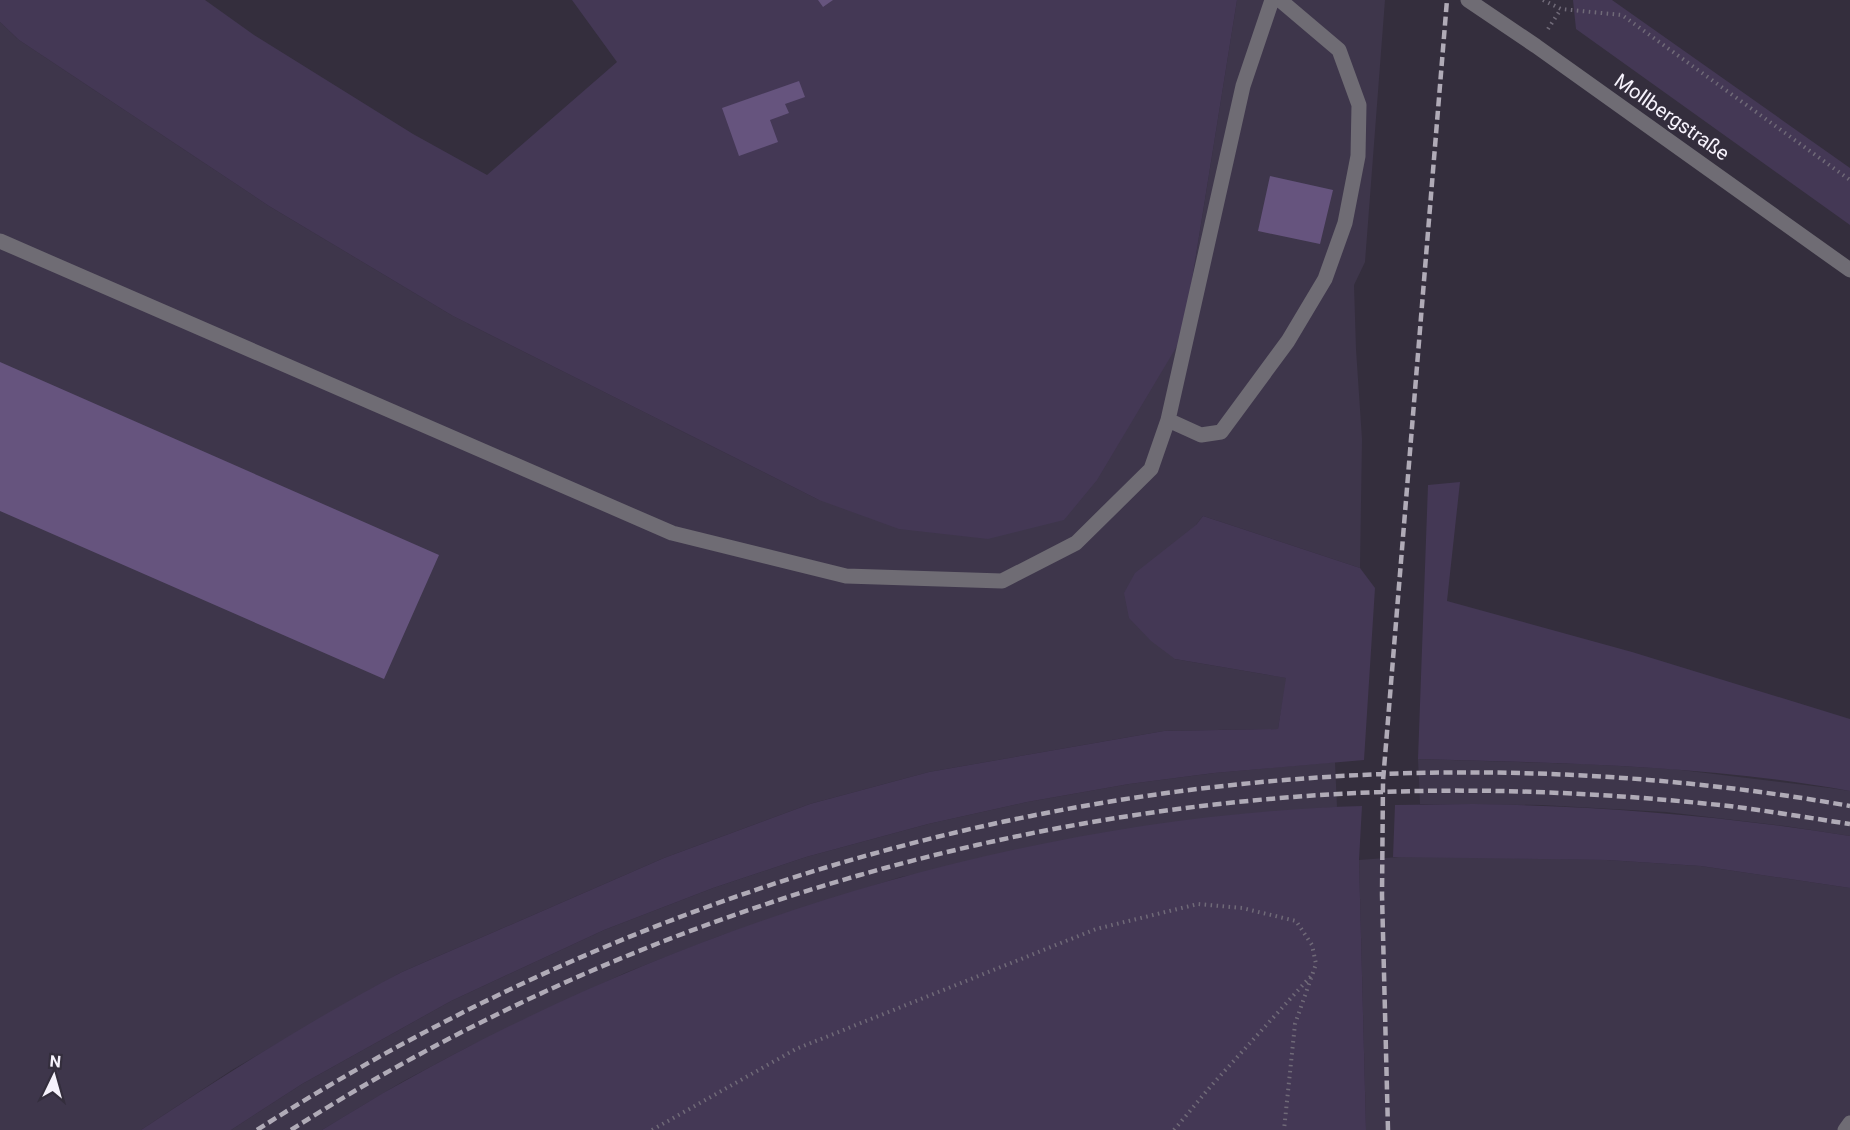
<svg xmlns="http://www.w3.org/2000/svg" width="1850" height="1130" font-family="Roboto,sans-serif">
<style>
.built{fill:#3e364b}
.green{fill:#443855}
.building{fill:#66547e}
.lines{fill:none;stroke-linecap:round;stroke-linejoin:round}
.path{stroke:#706a78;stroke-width:4;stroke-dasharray:1.5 4.5;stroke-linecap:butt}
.lane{stroke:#6f6c74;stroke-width:15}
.street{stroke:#6f6c74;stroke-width:15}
.rail{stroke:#b0abb7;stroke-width:4.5;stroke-dasharray:9 4.5;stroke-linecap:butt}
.labels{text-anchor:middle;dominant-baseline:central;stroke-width:5;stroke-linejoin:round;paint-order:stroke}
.street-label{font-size:20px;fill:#f6f2fc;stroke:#342e3d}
</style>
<rect width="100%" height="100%" fill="#342e3d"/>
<path class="built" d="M1237 0H1385L1365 262 1354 285 1356 349 1362 439 1360 568 1203 516 1196 525 1175 659 1287 678 1278 729 1164 731 929 772 810 804 664 858 402 972 371 989 232 1070 141 1130H0V22L19 40 269 206 453 316 819 500 1183 336Z
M1418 759 1585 764 1673 769 1830 788 1850 791V836L1785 826 1666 812 1541 805 1420 804Z
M1335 762 1337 807 1236 815 901 877 796 910 717 937 625 973 468 1047 402 1082 322 1130H231L302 1084 451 1001 604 930 713 888 806 857 928 824 1027 802 1129 784 1214 773Z
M1412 856 1607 860 1701 866 1850 888V1130H1366L1359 860Z"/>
<path class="green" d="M0 0H205L254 35 413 134 487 175 617 62 572 0H1237L1183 336 1097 480 1064 520 988 539 899 529 819 500 453 316 269 206 19 40 0 22Z
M1573 0H1612L1850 168V225L1576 29Z
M1460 482 1447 601 1632 652 1850 719V791C1708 765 1562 763 1418 759L1428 485Z
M1203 516 1360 568 1375 588 1364 760 1214 773 1129 784 1027 802 928 824 806 857 713 888 604 930 451 1001 302 1084 231 1130H141C226 1074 312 1019 402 972L664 858 810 804 929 772 1164 731 1278 729 1286 678 1175 659 1151 641 1129 618 1124 593 1135 573 1196 525Z
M1473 804C1600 806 1725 816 1850 836V888L1701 866 1607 860 1393 857 1395 805Z
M1362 806 1359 860 1366 1130H322C349 1114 375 1097 403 1082 690 921 1032 816 1362 806Z"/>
<path class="building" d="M818 0H833L823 7Z
M799 81 805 97 785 104 789 113 770 120 778 142 739 156 722 108Z
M1270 176 1333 190 1320 244 1258 231Z
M0 362 439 555 384 679 0 511Z"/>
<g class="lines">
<path class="path" d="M1543 0 1561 9 1622 15 1850 180
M1548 29 1561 9
M652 1130 796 1049 1096 929 1198 904 1242 908 1296 921 1312 945 1316 964 1295 1024 1284 1130
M1174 1130 1210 1087 1311 976"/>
<path class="lane" d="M0 241 672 533 846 576 1002 581 1076 543 1151 469 1168 420 1243 86 1272 0
M1168 420 1201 435 1221 432 1288 341 1325 279 1345 223 1358 156 1359 105 1339 50 1280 0
M1845 1130 1850 1123"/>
<path class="street" d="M1468 0 1536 46 1850 270"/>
<path class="rail" d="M257 1130C729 827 1296 708 1850 806
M291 1130C625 917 1023 798 1419 791 1522 789 1626 795 1729 806 1769 811 1810 818 1850 824
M1388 1130 1382 895 1383 781 1447 0"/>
</g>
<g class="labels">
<g class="street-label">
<text transform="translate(1672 117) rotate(35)">Mollbergstraße</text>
</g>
</g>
<g transform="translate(54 1076) rotate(5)" stroke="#342e3d" stroke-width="4.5" paint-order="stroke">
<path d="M0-4.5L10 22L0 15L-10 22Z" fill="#f6f2fc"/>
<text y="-9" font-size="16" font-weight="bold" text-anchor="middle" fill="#f6f2fc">N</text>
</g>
</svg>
